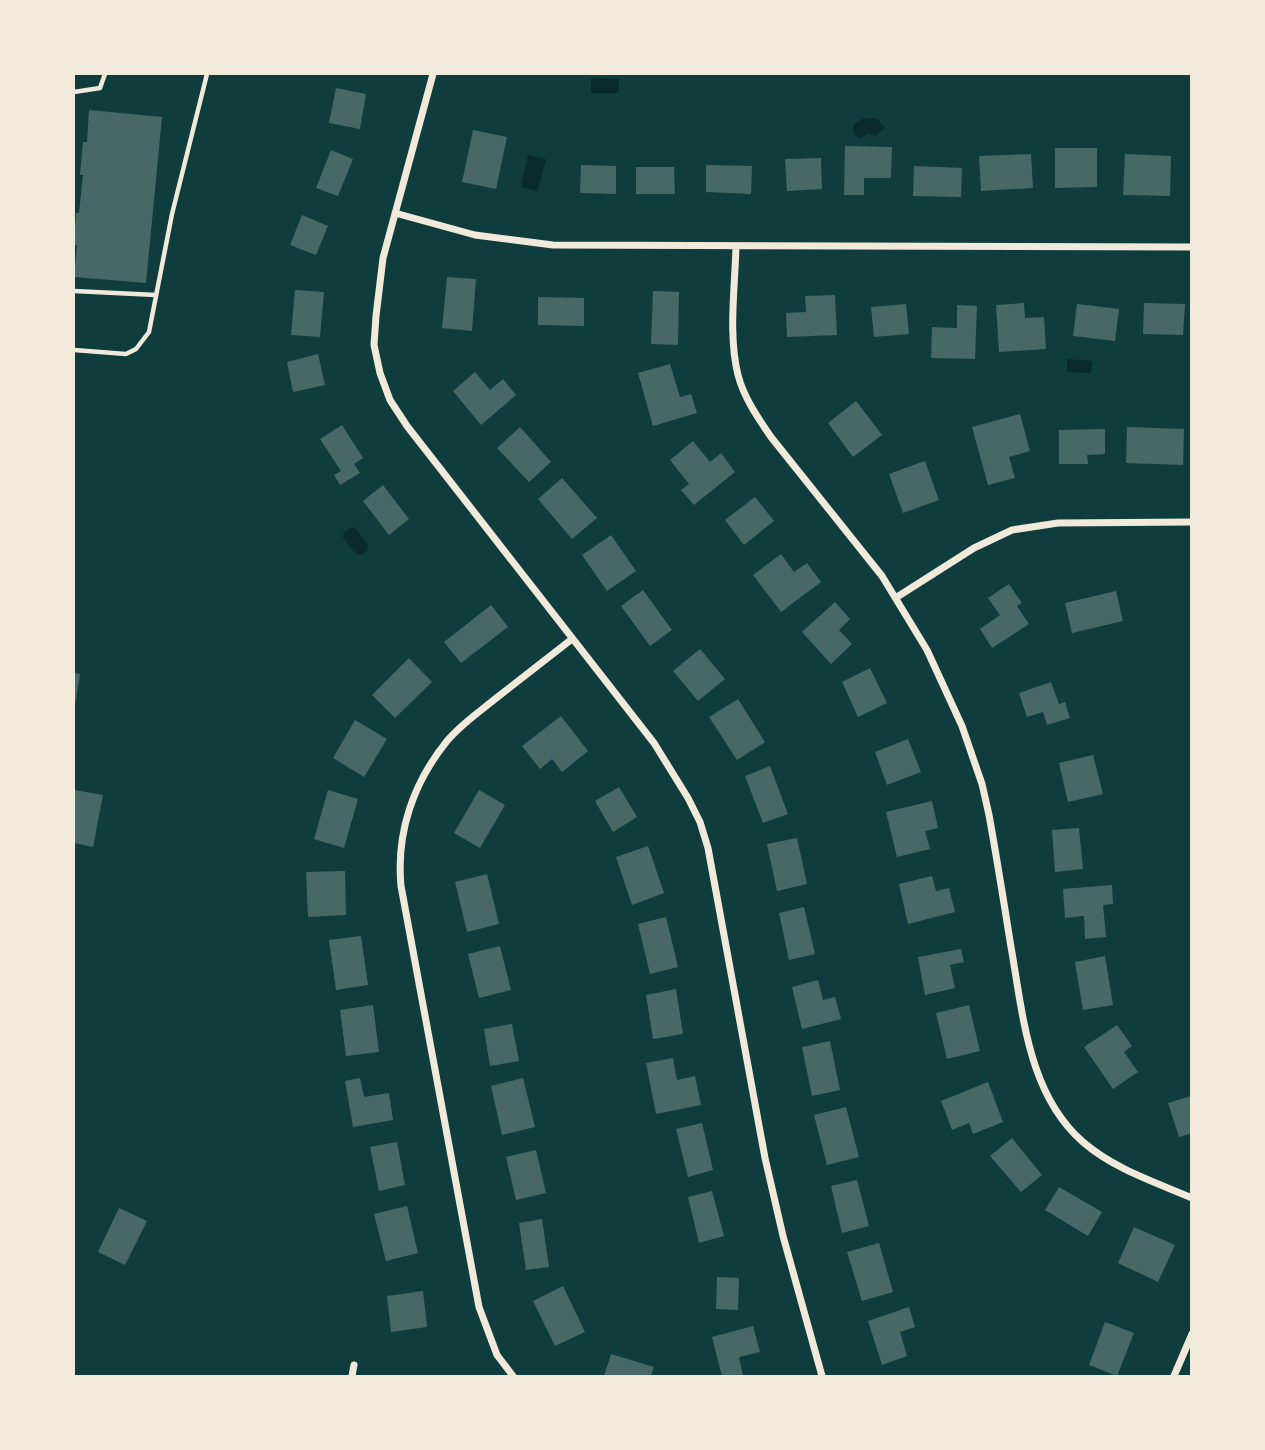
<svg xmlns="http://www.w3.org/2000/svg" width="1265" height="1450" font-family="'Fira Sans Condensed',sans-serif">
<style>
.water{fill:#0a2a2b}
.building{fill:#486865}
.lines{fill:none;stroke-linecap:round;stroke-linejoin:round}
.service{stroke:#f1e9da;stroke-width:4.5}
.minor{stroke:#f1e9da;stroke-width:7}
</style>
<rect width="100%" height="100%" fill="#0f3d3e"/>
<path class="water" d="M591 78 619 79V93H591Z
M864 118 877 119 885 127 876 136 868 134 861 138 856 136 853 131 854 124Z
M528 155 546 159 538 191 521 187Z
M1067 359 1092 361 1091 373 1067 372Z
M354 527 368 545 367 551 362 555 356 554 343 538 344 532Z"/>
<path class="building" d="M336 88 366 94 360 129 329 123Z
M89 110 162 117 146 283 74 277 77 245H74V240L76 213H79L83 175H80L83 142H87Z
M473 130 507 137 496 189 462 182Z
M845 146 892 147 891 178H864V195H844Z
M1055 148H1097V187L1055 188Z
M331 150 353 159 338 196 316 188Z
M1031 154 1033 188 981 191 979 156Z
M1125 154 1171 156 1170 196 1123 195Z
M821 158 822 189 787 191 785 159Z
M581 165 616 166V194L580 193Z
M706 165 752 166 751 194 706 192Z
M914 166 962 168 961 197 913 196Z
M636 167H674L675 194H636Z
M302 215 328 226 316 255 290 245Z
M447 277 476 279 472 331 442 328Z
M295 290 324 292 320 337 291 335Z
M653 291 679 292 678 345 651 344Z
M835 295 837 335 787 337 786 313 806 312 805 296Z
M538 297 584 298V326L538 325Z
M1024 303 1025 318 1044 317 1046 349 999 352 996 305Z
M1144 303 1185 304 1183 335 1143 334Z
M906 304 909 334 874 337 871 307Z
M1077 304 1119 309 1115 341 1073 336Z
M957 305 977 306 975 359 931 358 932 327 957 328Z
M318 354 325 385 293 392 287 362Z
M670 364 680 397 691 394 697 413 653 426 638 373Z
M475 372 490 390 503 379 516 395 481 425 453 391Z
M856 401 882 435 853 457 828 423Z
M1020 414 1030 451 1009 457 1015 478 988 485 972 427Z
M342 425 363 458 354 464 360 473 340 485 334 475 341 471 320 439Z
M520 427 551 462 529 482 497 448Z
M1127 427 1184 429 1183 465 1126 463Z
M1105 429V454L1087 455 1088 464H1059V430Z
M693 441 710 462 721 453 735 472 694 505 681 490 689 484 670 460Z
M925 461 939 500 903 513 889 474Z
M562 478 597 518 572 539 538 499Z
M383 485 409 519 389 535 363 501Z
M755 497 774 521 744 545 725 520Z
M611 535 636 571 607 591 582 555Z
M781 554 794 572 807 563 821 582 781 612 753 575Z
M1009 584 1022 603 1017 606 1029 624 992 648 980 629 1000 615 988 598Z
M643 590 672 630 650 646 621 606Z
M1116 591 1123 621 1072 633 1065 603Z
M835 602 850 619 839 630 852 644 831 664 802 632Z
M491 605 508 627 461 663 444 642Z
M700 649 725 679 698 701 673 671Z
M409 658 432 682 395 718 372 695Z
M870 668 887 703 858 717 842 682Z
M74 673 80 674 75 705 74 704Z
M1051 682 1059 704 1065 702 1070 718 1047 725 1043 712 1027 717 1019 693Z
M738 699 765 742 737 760 709 717Z
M561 716 588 751 562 772 552 759 540 769 522 746Z
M355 720 387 739 364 777 333 758Z
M908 739 921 772 887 785 875 752Z
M1093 755 1103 794 1068 802 1059 763Z
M770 766 788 814 763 823 745 776Z
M619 787 637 817 613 832 595 801Z
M74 790 103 795 93 847 74 843Z
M328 790 358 799 344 848 314 839Z
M479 790 505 805 480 848 454 833Z
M932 801 938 828 925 831 930 849 897 857 886 812Z
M1079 828 1083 869 1055 872 1052 830Z
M797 838 807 884 777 891 767 844Z
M648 846 664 893 632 905 616 857Z
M345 871 346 915 308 917 306 872Z
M487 874 499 924 467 932 455 882Z
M932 876 936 891 949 888 955 912 908 924 899 884Z
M1112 885 1113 904 1103 905 1106 937 1085 939 1084 916 1065 918 1063 889Z
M804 907 815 954 789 960 779 913Z
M666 917 678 967 650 974 638 924Z
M361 936 368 985 336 990 329 940Z
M500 946 511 990 479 998 468 954Z
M961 949 964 962 950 965 955 988 925 995 918 957Z
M1105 956 1113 1005 1083 1010 1075 962Z
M818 980 823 1000 835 997 841 1019 802 1029 792 987Z
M676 989 683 1034 653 1039 646 995Z
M373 1005 379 1052 346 1056 340 1010Z
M969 1005 980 1051 947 1059 936 1013Z
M512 1024 519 1061 490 1066 484 1029Z
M1117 1025 1132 1046 1124 1052 1138 1072 1113 1089 1084 1047Z
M830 1041 840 1090 812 1096 802 1047Z
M673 1058 677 1080 695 1076 701 1105 656 1114 646 1063Z
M360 1078 364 1097 389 1093 393 1120 353 1127 345 1081Z
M523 1078 535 1127 502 1135 491 1086Z
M988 1082 1003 1122 973 1134 969 1123 952 1130 941 1101Z
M1191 1096 1192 1133 1179 1137 1168 1103Z
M846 1107 859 1157 827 1165 814 1115Z
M702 1123 713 1170 688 1177 676 1129Z
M1012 1138 1042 1175 1021 1192 990 1156Z
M397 1142 405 1185 379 1191 370 1147Z
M536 1150 546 1193 516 1200 506 1157Z
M857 1180 869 1226 842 1233 831 1186Z
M1059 1187 1102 1212 1088 1236 1045 1210Z
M712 1191 724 1236 699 1243 688 1197Z
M407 1206 418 1253 386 1261 374 1214Z
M119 1208 147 1221 125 1265 98 1252Z
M542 1219 549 1267 526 1270 519 1223Z
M1134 1227 1175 1245 1158 1282 1118 1263Z
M879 1243 893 1292 862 1301 847 1252Z
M717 1277 739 1278 738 1310 716 1309Z
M563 1286 585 1332 555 1346 533 1301Z
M423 1291 427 1327 391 1332 387 1296Z
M909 1307 915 1327 900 1332 907 1356 882 1365 868 1321Z
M1105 1322 1134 1333 1117 1376 1089 1365Z
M753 1326 760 1352 739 1357 743 1376H722L712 1337Z
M611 1354 654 1367 651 1376H604Z"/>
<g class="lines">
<path class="service" d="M74 92 100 88 105 74
M74 291 156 295
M74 350 126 354 136 349 149 332 172 214 207 74"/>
<path class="minor" d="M433 74 383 258 376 316 374 345 380 373 390 400 407 426 654 743 688 798 700 822 708 848 765 1158 783 1236 822 1376
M395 213 475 235 553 245 1192 247
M736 246C735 287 728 335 738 375 744 398 758 418 771 437L882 576 927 650 962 726 982 784 989 815C997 859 1004 903 1011 947 1023 1014 1028 1094 1083 1142 1114 1169 1155 1182 1192 1198
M897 597 974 548 1012 530 1058 523 1192 522
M352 1376 354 1365
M513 1376 497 1355 479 1307 401 886C396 833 413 783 447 741 460 725 479 712 495 699 521 679 546 659 572 639
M1174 1376 1192 1334"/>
</g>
<rect width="1265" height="1450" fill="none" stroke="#f1e9da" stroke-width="150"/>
</svg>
